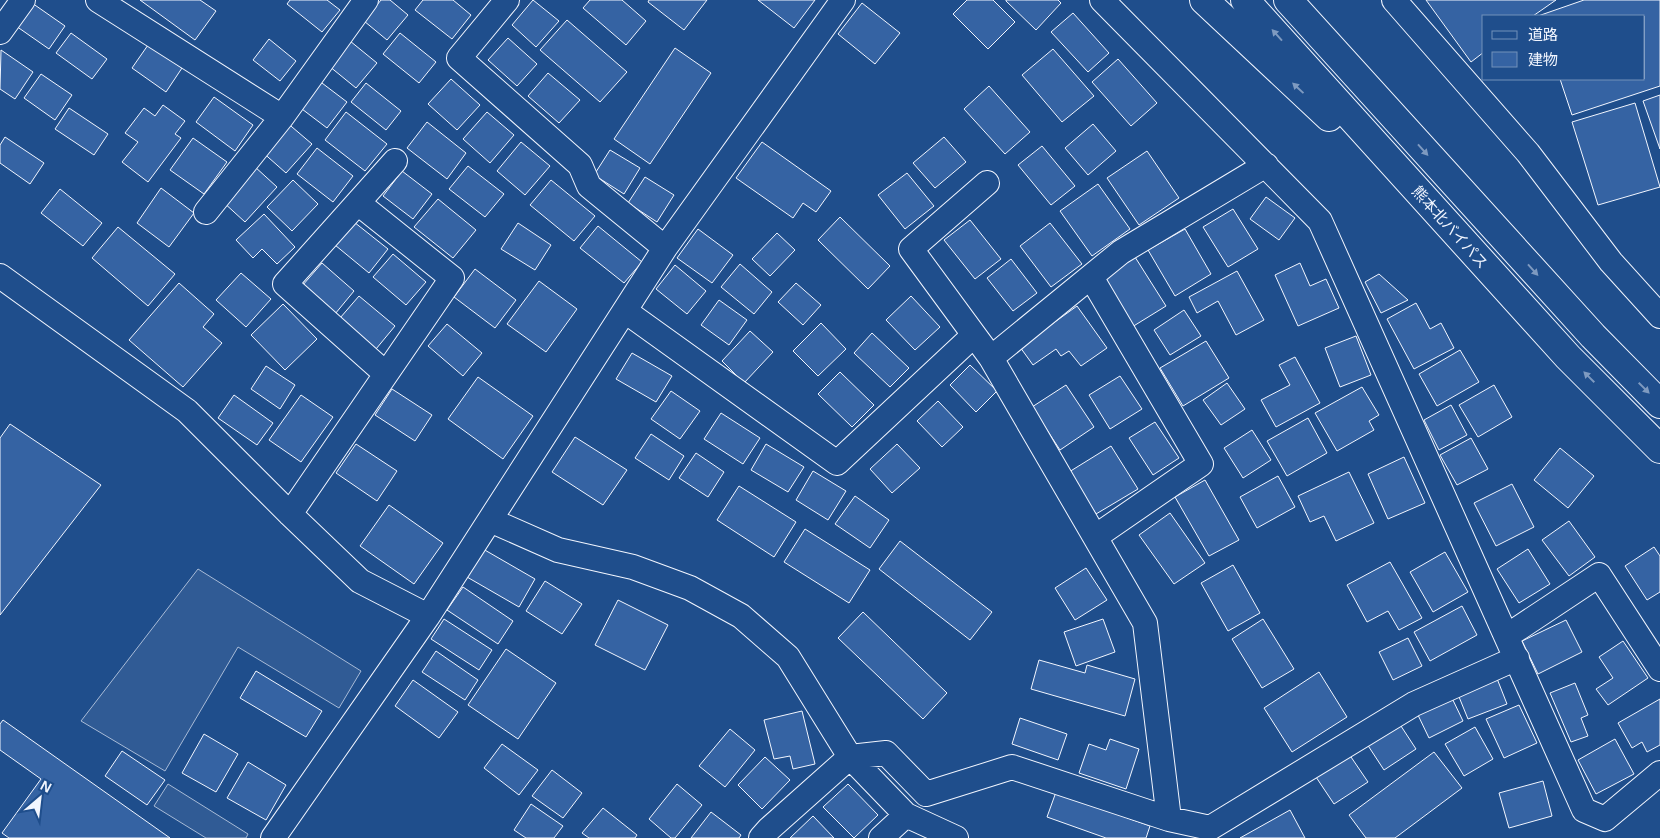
<svg xmlns="http://www.w3.org/2000/svg" width="1660" height="838" font-family="Helvetica,'Noto Sans JP',sans-serif">
<style>
.parking{fill:#305b95;stroke:#a8bbd7}
.building{fill:#3563a3;stroke:#f2f6ff}
.lines{fill:none;stroke-linecap:round;stroke-linejoin:round}
.minor-casing{stroke:#f2f6ff;stroke-width:26}
.trunk-casing{stroke:#f2f6ff;stroke-width:30}
.minor{stroke:#1f4e8c;stroke-width:24}
.trunk{stroke:#1f4e8c;stroke-width:28}
.oneway{fill:#7e9ac0}
.labels{text-anchor:middle;dominant-baseline:central;stroke-width:4;stroke-linejoin:round;paint-order:stroke}
.street-label{font-size:15px;fill:#f2f6ff;stroke:#1f4e8c}
</style>
<rect width="100%" height="100%" fill="#1f4e8c"/>
<path class="parking" d="M198 569 361 671 339 708 238 647 165 771 81 721Z
M168 784 248 834 246 838H206L154 806Z"/>
<path class="building" d="M140 0H200L216 11 195 40Z
M290 0H327L340 10 322 32 287 4Z
M381 0H390L408 15 387 40 364 21Z
M423 0H453L471 15 452 39 415 10Z
M533 0 559 21 536 47 512 25Z
M590 0H622L646 21 626 45 583 8Z
M649 0H707L684 30 648 2Z
M758 0H815L794 28Z
M967 0H993L1015 22 988 49 953 14Z
M1006 0H1058L1061 3 1036 30 1006 1Z
M1426 0H1556L1533 16H1484V52L1471 62Z
M1584 0H1660V86L1572 115 1560 79H1644V16H1538Z
M32 3 65 26 49 49 16 26Z
M862 3 900 33 875 64 838 34Z
M1073 13 1109 53 1088 72 1051 32Z
M567 20 627 72 600 102 540 50Z
M71 33 107 59 92 79 56 53Z
M400 33 436 62 419 83 383 54Z
M508 38 537 64 517 86 488 60Z
M269 39 296 61 280 81 253 60Z
M350 41 377 63 356 88 329 66Z
M148 45 182 68 166 92 132 68Z
M675 48 711 73 650 164 614 139Z
M1053 49 1094 96 1062 122 1022 75Z
M1 50 33 72 15 99 0 89Z
M1118 59 1157 103 1131 126 1092 82Z
M548 73 580 100 559 123 528 96Z
M41 74 72 95 55 120 24 98Z
M451 79 480 105 457 130 428 104Z
M318 80 347 102 327 128 298 106Z
M366 83 401 111 386 130 351 102Z
M989 86 1030 132 1005 154 964 109Z
M1660 95V149L1643 101Z
M214 97 253 125 235 151 196 122Z
M1635 103 1660 187 1598 205 1572 122Z
M163 105 185 121 175 134 181 138 148 182 122 162 138 142 125 133 144 108 155 116Z
M69 108 108 134 94 155 55 129Z
M346 112 387 144 365 171 325 140Z
M487 112 514 135 490 163 463 139Z
M285 121 312 144 286 173 260 150Z
M427 122 466 153 447 179 407 148Z
M1093 124 1116 151 1088 175 1065 148Z
M5 137 44 163 30 184 0 163V145Z
M944 137 966 162 935 188 913 163Z
M193 138 227 162 204 194 170 170Z
M521 142 550 166 525 195 497 171Z
M762 142 831 191 816 212 803 203 793 218 736 178Z
M1042 146 1075 186 1051 205 1018 165Z
M317 148 353 176 333 202 297 174Z
M610 150 640 168 624 194 594 175Z
M1147 151 1179 198 1139 225 1107 178Z
M254 166 277 187 245 222 222 201Z
M468 166 504 194 485 217 449 189Z
M402 171 432 194 413 219 383 196Z
M907 173 934 206 905 229 878 195Z
M645 177 674 195 657 222 628 203Z
M293 180 318 204 292 231 267 207Z
M551 180 595 216 574 241 530 205Z
M1098 184 1130 229 1092 256 1060 211Z
M161 188 194 213 169 247 137 223Z
M60 189 102 223 83 246 41 213Z
M1266 197 1295 218 1279 240 1250 219Z
M438 199 476 230 453 258 414 227Z
M1233 209 1258 249 1228 267 1203 227Z
M264 214 295 247 277 264 262 249 253 258 236 240Z
M840 217 890 266 868 289 818 240Z
M970 220 1001 259 975 279 944 240Z
M354 222 388 249 369 273 335 245Z
M518 223 551 245 535 270 501 249Z
M1050 223 1082 264 1051 287 1020 246Z
M598 226 642 262 624 283 580 248Z
M118 227 175 274 148 306 92 258Z
M698 229 733 255 712 283 677 258Z
M1185 229 1211 274 1175 296 1148 250Z
M777 233 795 250 770 276 752 259Z
M393 254 426 282 406 305 373 277Z
M1135 257 1166 306 1132 327 1101 278Z
M1011 259 1037 293 1013 311 987 278Z
M322 263 354 291 335 314 302 286Z
M1300 263 1310 286 1326 279 1339 308 1298 326 1275 275Z
M740 264 772 292 754 314 721 287Z
M675 265 706 291 687 314 656 289Z
M475 269 516 300 495 328 454 297Z
M1237 271 1264 320 1236 335 1218 301 1197 313 1189 297Z
M241 273 271 299 246 327 216 300Z
M1379 274 1408 300 1381 313 1365 282Z
M539 281 577 309 546 352 507 324Z
M179 283 214 314 203 327 222 343 183 387 129 340Z
M796 283 821 305 803 325 778 302Z
M359 296 395 326 376 349 340 318Z
M911 296 940 327 915 350 886 320Z
M719 300 747 320 729 345 701 325Z
M1416 303 1430 329 1441 323 1454 348 1414 369 1387 319Z
M283 304 317 339 285 370 251 335Z
M1077 306 1107 348 1081 366 1069 351 1061 356 1056 349 1033 365 1020 347Z
M1184 310 1201 336 1170 355 1154 330Z
M821 323 846 349 818 376 793 351Z
M447 324 482 353 463 376 428 346Z
M750 331 773 352 744 383 722 361Z
M872 333 909 368 890 387 854 353Z
M1356 336 1371 375 1340 387 1325 348Z
M1206 341 1229 378 1183 406 1160 368Z
M1460 350 1479 382 1437 406 1419 374Z
M632 353 672 376 656 402 616 379Z
M1295 357 1320 403 1276 427 1261 400 1290 385 1279 365Z
M970 365 997 391 976 412 950 385Z
M266 366 295 385 280 409 251 389Z
M840 372 874 405 852 427 818 394Z
M1120 376 1142 409 1110 429 1089 395Z
M478 377 533 416 503 459 448 419Z
M1227 383 1245 409 1221 425 1203 400Z
M1066 385 1094 427 1060 450 1032 407Z
M1494 385 1512 417 1478 437 1459 405Z
M1362 387 1379 415 1369 421 1374 430 1337 451 1315 413Z
M392 389 432 415 415 441 375 415Z
M671 391 700 411 680 439 651 419Z
M234 395 273 423 257 445 218 418Z
M301 395 333 417 301 462 269 440Z
M938 401 963 427 942 447 917 421Z
M1451 405 1467 435 1439 450 1424 420Z
M721 413 760 438 743 464 704 439Z
M1308 418 1327 453 1287 476 1267 441Z
M1155 422 1179 458 1153 475 1129 438Z
M10 424 101 485 0 615V438Z
M1252 430 1271 460 1243 478 1224 448Z
M651 434 684 456 669 480 635 458Z
M575 437 627 470 603 505 552 472Z
M1471 438 1488 469 1457 485 1440 455Z
M356 444 397 471 377 501 336 473Z
M766 444 804 467 788 492 751 470Z
M897 444 920 468 892 493 870 469Z
M1111 446 1138 489 1096 514 1069 472Z
M1560 448 1594 476 1568 508 1534 480Z
M696 453 724 472 708 497 679 478Z
M1404 457 1425 503 1388 519 1368 474Z
M813 471 846 491 828 520 796 500Z
M1349 472 1374 523 1336 541 1324 516 1310 522 1298 496Z
M1278 476 1295 507 1257 528 1240 497Z
M1205 480 1239 540 1209 556 1175 497Z
M1512 484 1534 527 1496 546 1474 503Z
M739 486 796 522 774 557 717 520Z
M855 496 889 520 870 548 835 524Z
M389 505 443 543 414 584 360 546Z
M1170 513 1205 563 1174 584 1139 535Z
M1569 521 1595 557 1569 576 1542 540Z
M805 529 870 570 849 603 784 562Z
M900 541 992 612 970 640 879 569Z
M1654 547 1660 556V592L1647 600 1625 566Z
M483 549 535 579 519 607 467 577Z
M1528 549 1550 584 1519 603 1497 569Z
M1445 552 1468 592 1433 612 1410 572Z
M1390 562 1422 618 1399 630 1388 611 1367 622 1347 585Z
M1233 565 1260 613 1228 631 1201 583Z
M1086 568 1107 600 1075 620 1055 588Z
M545 581 582 604 562 634 526 611Z
M463 587 513 621 498 644 447 610Z
M618 600 668 625 645 670 595 645Z
M1462 606 1477 635 1430 661 1414 632Z
M863 612 947 693 923 719 838 638Z
M444 619 492 650 479 670 431 639Z
M1103 619 1115 652 1076 666 1064 632Z
M1263 619 1294 669 1262 688 1232 639Z
M1566 620 1582 652 1538 674 1522 641Z
M1408 638 1422 666 1393 680 1379 652Z
M1623 641 1648 678 1608 705 1596 689 1613 678 1599 657Z
M506 649 556 683 518 739 468 705Z
M436 651 478 680 465 700 422 672Z
M1039 660 1085 673 1087 665 1135 679 1125 716 1031 689Z
M256 671 322 711 306 737 240 698Z
M1319 672 1347 717 1292 752 1264 708Z
M1496 676 1507 704 1468 719 1457 692Z
M413 680 458 712 439 738 395 706Z
M1575 683 1588 715 1581 718 1588 736 1571 742 1550 693Z
M1451 696 1463 721 1429 738 1417 713Z
M1660 699V745L1647 752 1642 742 1632 748 1618 723Z
M1519 705 1537 743 1504 758 1486 719Z
M802 711 815 764 793 769 790 756 774 759 764 720Z
M1020 718 1067 734 1058 760 1012 744Z
M3 720 170 838H9L2 833 41 779 0 750V724Z
M1399 723 1416 749 1384 770 1367 744Z
M1475 727 1493 759 1464 776 1445 744Z
M730 729 755 750 725 787 699 766Z
M204 734 238 754 216 792 182 773Z
M1110 739 1139 749 1126 789 1079 773 1089 744 1106 750Z
M1615 739 1634 774 1596 794 1578 760Z
M502 744 538 770 519 795 484 768Z
M122 751 165 780 147 805 105 776Z
M1434 752 1462 788 1395 838H1366L1349 815Z
M1349 754 1368 782 1334 804 1316 777Z
M765 757 790 780 762 809 738 785Z
M248 762 286 785 266 820 227 798Z
M552 770 582 793 563 818 532 796Z
M1543 781 1552 816 1509 828 1499 793Z
M677 784 702 805 675 838H671L649 819Z
M848 784 878 815 854 838 823 807Z
M1056 792 1150 826 1146 838H1106L1047 817Z
M531 804 563 826 554 838H526L514 830Z
M603 808 637 835 635 838H589L582 833Z
M1290 810 1305 838H1240Z
M711 812 741 835 739 838H691Z
M813 816 834 838H790Z"/>
<g class="lines">
<g class="minor-casing">
<path id="minor" d="M98 0 282 117 366 0
M507 0 459 58 580 165 589 186 665 248
M1102 0 1320 221 1584 810 1605 819 1660 773
M1394 0 1528 153 1611 262 1660 316
M0 32 23 0
M987 183 911 249 991 358 1121 252 1266 165
M206 212 282 117
M0 276 187 411 290 514 360 581 428 616
M1091 277 1201 464 1095 537
M625 311 837 463 974 335
M991 358 1145 623 1169 819
M386 374 285 284 395 161
M290 514 452 278 358 203
M490 520 558 550 633 567 690 588 741 616 788 657 850 757 886 753 926 794 1012 767 1169 819 1210 828 1414 704 1517 658
M1507 636 1599 575 1660 669
M273 838 428 616 665 248 843 0
M761 838 769 829 850 757 906 815 956 838
M881 838 906 815"/>
</g>
<g class="trunk-casing">
<path id="trunk" d="M1204 0 1329 117
M1245 0 1568 357 1660 449
M1288 0 1593 336 1660 404"/>
</g>
<use href="#minor" class="minor"/>
<use href="#trunk" class="trunk"/>
</g>
<defs><path id="oneway-solid" d="M-6-.8H1V-3.2L6.5 0L1 3.2V.8H-6Z" transform="scale(1.25)"/></defs>
<g class="oneway">
<use href="#oneway-solid" transform="translate(1277 35) rotate(-132)"/>
<use href="#oneway-solid" transform="translate(1298 88) rotate(-137)"/>
<use href="#oneway-solid" transform="translate(1423 150) rotate(48)"/>
<use href="#oneway-solid" transform="translate(1533 270) rotate(48)"/>
<use href="#oneway-solid" transform="translate(1589 377) rotate(-135)"/>
<use href="#oneway-solid" transform="translate(1644 388) rotate(45)"/>
</g>
<g class="labels">
<g class="street-label">
<text transform="translate(1450 227) rotate(48)">熊本北バイパス</text>
</g>
</g>
<rect x="1482" y="15" width="162" height="65" fill="#1f4e8c" stroke="#7391ba"/>
<rect x="1492" y="31" width="25" height="8" fill="#1f4e8c" stroke="#7391ba"/>
<text x="1528" y="40" font-size="15" fill="#f2f6ff">道路</text>
<rect x="1492" y="52" width="25" height="15" fill="#3563a3" stroke="#7391ba"/>
<text x="1528" y="65" font-size="15" fill="#f2f6ff">建物</text>
<g transform="translate(40 798) rotate(28)" stroke="#1f4e8c" stroke-width="4" paint-order="stroke">
<path d="M0-4L9 19L0 12L-9 19Z" fill="#f2f6ff"/>
<text y="-8" font-size="14" font-weight="bold" text-anchor="middle" fill="#f2f6ff">N</text>
</g>
</svg>
